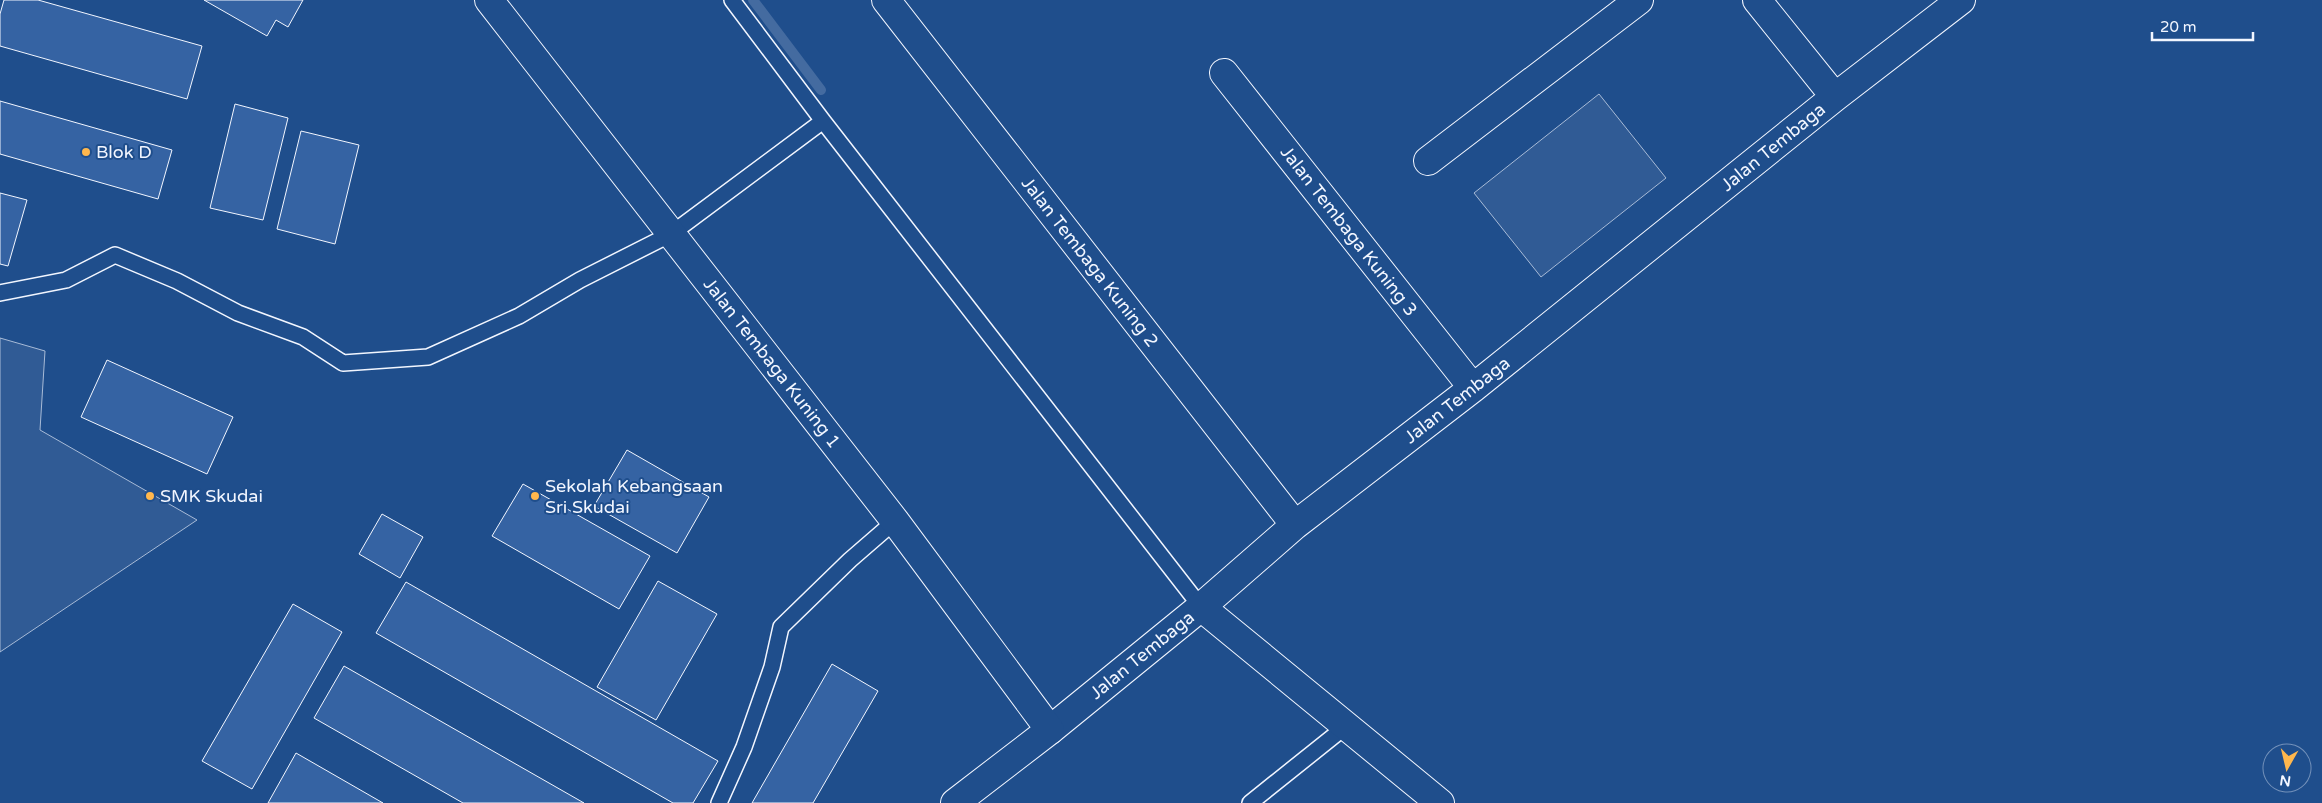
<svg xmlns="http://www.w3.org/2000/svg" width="2322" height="803" font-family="'Varela Round',sans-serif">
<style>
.built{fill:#305b95;stroke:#a8bbd7}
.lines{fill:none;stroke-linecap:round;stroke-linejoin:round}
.stream{stroke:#446ba0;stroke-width:10}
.building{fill:#3563a3;stroke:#f2f6ff}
.lane-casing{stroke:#f2f6ff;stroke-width:18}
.street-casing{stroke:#f2f6ff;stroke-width:30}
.secondary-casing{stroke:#f2f6ff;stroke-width:30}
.lane{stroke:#1f4e8c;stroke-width:15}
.street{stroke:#1f4e8c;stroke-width:28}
.secondary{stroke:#1f4e8c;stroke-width:28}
.poi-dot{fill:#ffb74d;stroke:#1f4e8c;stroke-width:2}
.labels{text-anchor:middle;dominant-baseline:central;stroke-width:4;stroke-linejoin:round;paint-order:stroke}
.street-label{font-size:18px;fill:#f2f6ff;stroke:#1f4e8c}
.poi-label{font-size:18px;fill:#f2f6ff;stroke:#1f4e8c;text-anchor:start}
</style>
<rect width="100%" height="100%" fill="#1f4e8c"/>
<path class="built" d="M1599 94 1666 178 1541 277 1474 193Z
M0 338 45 351 40 430 197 520 0 652Z"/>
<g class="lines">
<path class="stream" d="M753 0 821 90"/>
</g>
<path class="building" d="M4 0H38L202 46 187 99 0 46V14Z
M204 0H303L288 27 276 20 267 36Z
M0 101 172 150 158 199 0 154Z
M235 104 288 118 263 220 210 208Z
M301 131 359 145 335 244 277 229Z
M0 193 27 200 8 266 0 264Z
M107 360 233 417 207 474 81 417Z
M627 450 709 497 677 553 594 506Z
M523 484 650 556 619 609 492 536Z
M382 514 423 537 400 578 359 554Z
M658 581 717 614 656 720 597 687Z
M406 582 718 761 693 803H673L376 633Z
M293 604 342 632 252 789 202 761Z
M832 664 878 691 813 803H752Z
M344 666 584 803H463L314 718Z
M296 753 383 803H268Z"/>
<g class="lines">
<g class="lane-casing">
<path id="lane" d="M732 0 823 121 1201 607
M0 293 66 280 115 255 177 281 238 313 303 337 343 363 428 357 519 316 580 280 671 234 823 121
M719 803 744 747 772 667 781 627 850 560 895 521
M1250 803 1345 727"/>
</g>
<g class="street-casing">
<path id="street" d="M886 0 1295 525
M1757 0 1835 97
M1224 73 1473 388
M1428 161 1639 0
M1201 607 1440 803
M1050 730 1201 607 1295 525 1473 388 1835 97 1961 0"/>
</g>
<g class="secondary-casing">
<path id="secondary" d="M489 0 895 521 1050 730 955 803"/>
</g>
<use href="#lane" class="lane"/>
<use href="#street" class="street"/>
<use href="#secondary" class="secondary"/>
</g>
<g class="poi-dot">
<circle cx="86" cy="152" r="5"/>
<circle cx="150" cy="496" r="5"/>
<circle cx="535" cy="496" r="5"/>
</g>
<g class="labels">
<g class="street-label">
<text transform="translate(1773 147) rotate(-39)">Jalan Tembaga</text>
<text transform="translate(1349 231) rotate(52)">Jalan Tembaga Kuning 3</text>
<text transform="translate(1090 262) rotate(52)">Jalan Tembaga Kuning 2</text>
<text transform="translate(772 363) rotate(52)">Jalan Tembaga Kuning 1</text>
<text transform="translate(1457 400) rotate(-38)">Jalan Tembaga</text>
<text transform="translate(1142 655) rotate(-39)">Jalan Tembaga</text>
</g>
<g class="poi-label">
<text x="96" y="152">Blok D</text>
<text x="545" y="486">Sekolah Kebangsaan<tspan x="545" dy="21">Sri Skudai</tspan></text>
<text x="160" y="496">SMK Skudai</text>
</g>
</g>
<g transform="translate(2287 768) rotate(188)"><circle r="24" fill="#1f4e8c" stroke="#7391ba"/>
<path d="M0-4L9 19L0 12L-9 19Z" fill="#ffb74d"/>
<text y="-8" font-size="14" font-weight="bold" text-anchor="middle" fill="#f2f6ff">N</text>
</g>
<path d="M2152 32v8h101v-8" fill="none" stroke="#f2f6ff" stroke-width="2.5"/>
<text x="2160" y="32" font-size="15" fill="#f2f6ff" stroke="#1f4e8c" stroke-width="4" paint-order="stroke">20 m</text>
</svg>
